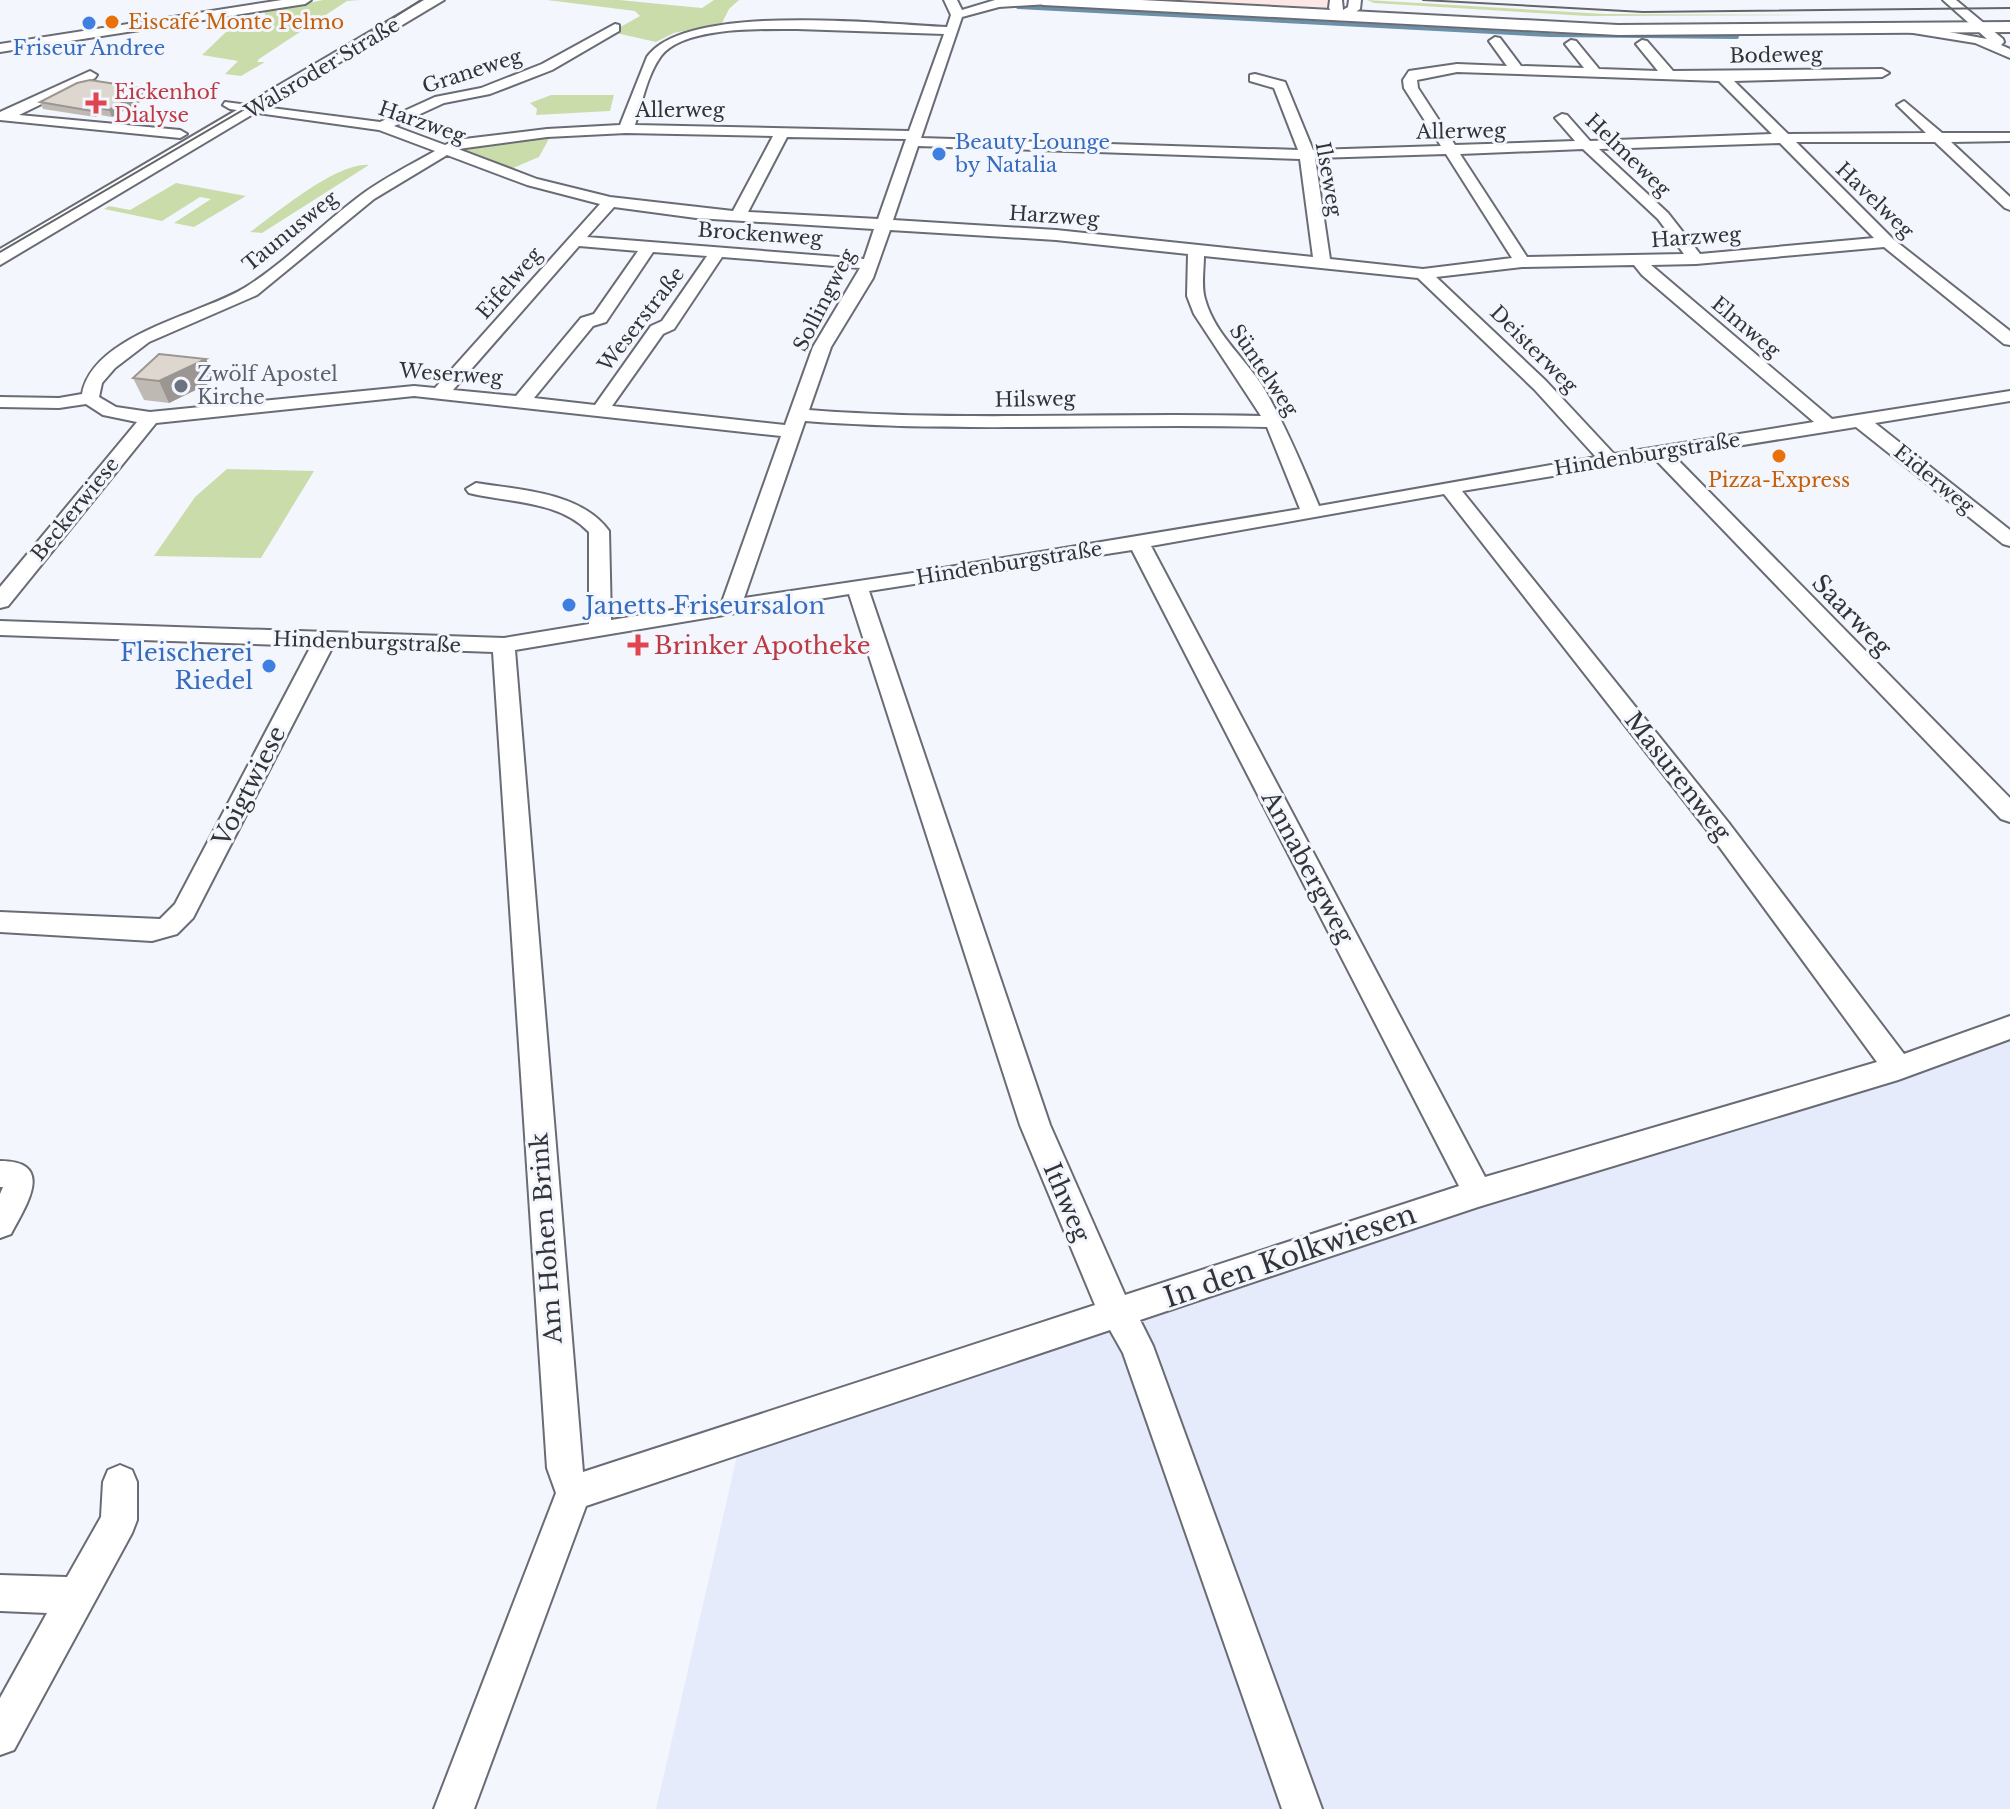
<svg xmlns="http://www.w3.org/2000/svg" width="2010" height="1809" font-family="'Libre Baskerville',serif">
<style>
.commercial{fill:#fce7e5}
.built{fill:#e5ebfb}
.green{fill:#cbdcab}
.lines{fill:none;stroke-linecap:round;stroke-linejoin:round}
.stream{stroke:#6b90a8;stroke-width:4}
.street-casing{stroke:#696c74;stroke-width:4}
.secondary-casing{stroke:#696c74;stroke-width:4}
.street{fill:#fff;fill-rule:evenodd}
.secondary{fill:#fff;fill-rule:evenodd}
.tram{stroke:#636569;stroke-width:2}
.wall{fill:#bfb9b3}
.shaded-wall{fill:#9b9692}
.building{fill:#ded7d0;stroke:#9b9692;stroke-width:2}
.food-dot{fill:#e8710a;stroke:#f4f6fe;stroke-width:3}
.shop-dot{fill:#3f7fe0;stroke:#f4f6fe;stroke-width:3}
.health-dot{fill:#e0444e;stroke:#f4f6fe;stroke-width:3}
.worship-dot{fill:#6b7280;stroke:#f4f6fe;stroke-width:3}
.labels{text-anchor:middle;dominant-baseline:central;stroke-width:6;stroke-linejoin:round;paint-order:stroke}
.far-food-label{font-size:20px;fill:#c56008;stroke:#f4f6fe;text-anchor:start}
.far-shop-label{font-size:20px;fill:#366cbe;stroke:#f4f6fe}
.far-street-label{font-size:20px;fill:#323437;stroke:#f4f6fe}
.far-health-label{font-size:20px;fill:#be3a42;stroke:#f4f6fe;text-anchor:start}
.far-worship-label{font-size:20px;fill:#5b616d;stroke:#f4f6fe;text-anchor:start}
.shop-label{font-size:24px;fill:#366cbe;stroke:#f4f6fe;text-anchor:start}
.street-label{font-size:24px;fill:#323437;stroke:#f4f6fe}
.health-label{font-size:24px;fill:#be3a42;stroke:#f4f6fe;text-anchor:start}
.near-street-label{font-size:28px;fill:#323437;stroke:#f4f6fe}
</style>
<rect width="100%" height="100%" fill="#f4f6fe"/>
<path class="commercial" d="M1174 0H1335V8Z"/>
<path class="built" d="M2010 1027V1809H656L741 1439Z"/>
<path class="green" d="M323 0H360L347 1 259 59 257 62H265L241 76 225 74 238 61 202 55 226 32 270 24 264 12Z
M547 0H619L702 8 714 0H739L729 9 722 23 674 33 656 42 616 33 615 30 640 16 635 11Z
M1367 0 1605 14 1813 15 1587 16 1374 3Z
M551 95H614L610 111 536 115 537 109 530 103Z
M551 135 539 157 513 168 463 150Z
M369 165 262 233 250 232C277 213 337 162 369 165Z
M176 183 246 196 194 227 174 223 211 199 200 197 162 221 104 209 109 206 130 210Z
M227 469 314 471 261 558 154 556 195 497Z"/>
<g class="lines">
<path class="stream" d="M1018 7 1550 35 1737 37"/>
<g class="street-casing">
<path id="street" d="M282 0H311L305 4 0 52V44Z
M944 0H957L962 10 995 0H1055L1049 4 999 7 962 17 921 138 1298 150 1274 88 1250 81V75L1255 74 1285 82 1313 150 1441 146 1404 88 1403 80 1409 71 1457 64 1507 66 1489 41 1495 37 1500 38 1521 66 1584 68 1565 44 1571 40 1576 41 1599 69 1658 71 1636 44 1642 40 1647 41 1673 71 1882 69 1889 73 1882 77 1734 81 1788 134 1926 133 1897 105 1904 101 1942 133H2010V141L1951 142 2010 197V210L2005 208 1935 142H1796L1893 239 2010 331V345L2004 344 1884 247 1696 264 1651 265 1832 419 2010 391V401L1875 423 2010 530V546L2003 544 1856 427 1674 456 2010 798V822L2001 819 1655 459 1462 491 1728 822 1904 1054 2010 1016V1039L1898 1080 1478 1207 1140 1320 1153 1346 1322 1809H1282L1123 1353 1110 1330 586 1506 474 1809H434L556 1493 547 1468 493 652 333 646 193 918 177 934 152 941 0 932V912L160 919 175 904 311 646 0 635V621L504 638 589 624V532C558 500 510 503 469 493L466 489 476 483C520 490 581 492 609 531L611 620 722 602 781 436 414 396 156 423 8 606 0 608V587L137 422 103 415 86 404 59 408 0 407V397L59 398 82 394C93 334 201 315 246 287 287 261 322 224 361 195 384 178 410 165 435 151L379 130 230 109 223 105 225 102 380 122 435 97 481 88 542 64 615 24 619 25V31L552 70 490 94 444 103 394 126 445 145 456 140 547 129 620 125 647 57C686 2 882 24 947 27L951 15ZM797 29 944 34 909 131 635 125C642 103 647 75 661 56 684 26 763 29 797 29ZM1457 72 1719 81 1772 134 1590 141 1567 115 1562 114 1555 118 1575 141 1455 145 1418 88 1417 80ZM626 133 773 136 733 211 610 197 537 179 458 149 547 137ZM787 137 906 139 878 219 748 212ZM1780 143 1874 238 1700 254 1668 213 1599 149ZM918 146 1300 159 1313 257 1056 230 893 220ZM1583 149 1658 219 1684 254 1527 257 1460 154ZM1446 154 1512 258 1423 269 1330 259 1315 158ZM447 155 527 185 600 204 435 388 414 386 150 412 116 407 99 397 102 383 115 368 149 342 257 295 374 199ZM614 207 696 218 874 229 864 259 587 237ZM890 230 1056 240 1188 254 1187 296 1194 314 1261 416C1110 412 959 422 809 410L831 347 873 278ZM579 246 638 251 594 314 581 318 516 396 453 390ZM653 252 707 256 662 321 651 326 595 405 534 398 593 326 606 322ZM1204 256 1418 278 1534 389 1596 457 1319 506C1303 467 1287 429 1266 392 1248 360 1215 336 1205 299 1201 286 1204 269 1204 256ZM722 257 860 268 813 347 785 425 612 406 663 334 674 329ZM1634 265 1642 275 1814 422 1614 454 1546 381 1436 277 1522 267ZM805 421C959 433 1113 423 1267 427L1300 509 913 573 744 598ZM1444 494 1710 834 1877 1062 1485 1177 1151 546ZM1132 550 1459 1186 1125 1295 1050 1125 869 591ZM849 594 1020 1125 1095 1305 583 1472 515 650Z
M1330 0H1342L1343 10 1348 7 1349 0H1361L1360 9 1345 19H1337L1329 8Z
M1943 0H1956L2003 39 2004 42 2001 45 2010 49V58L1975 43 1907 32 1905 29 1911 25 1987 39Z
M90 71 97 75 95 78 19 115 180 130 187 134 180 138 0 120V112Z
M0 1161C57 1161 25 1207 11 1234L0 1238V1194L3 1187H0Z
M120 1465 132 1470 137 1482V1520L132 1533 14 1750 0 1755V1698L47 1613 0 1611V1575L67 1577 101 1517 103 1482 108 1470Z"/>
</g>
<g class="secondary-casing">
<path id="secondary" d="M424 0H444L0 265V249Z
M1035 0H1141L1618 25 2010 22V32L1618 35 1043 5Z"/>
</g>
<use href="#street" class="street"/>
<use href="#secondary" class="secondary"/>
<path class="tram" d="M1423 0 1643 12 2010 8
M0 252 315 68 421 0"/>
</g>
<path class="wall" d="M151 96 112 117 100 115 95 117 43 109 40 102Z
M133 378 216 380 169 403 144 400Z"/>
<path class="shaded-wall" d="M148 89 151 96 112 117 109 110Z
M97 108 100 115 95 117 92 111Z
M206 359 216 380 169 403 159 381Z"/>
<path class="building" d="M90 80 148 89 109 110 97 108 92 111 40 102 77 83Z
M159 354 206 359 159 381 133 378Z"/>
<g class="food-dot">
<circle cx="112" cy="22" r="8"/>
<circle cx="1779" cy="456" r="8"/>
</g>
<g class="shop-dot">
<circle cx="89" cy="23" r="8"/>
<circle cx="939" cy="154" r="8"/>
<circle cx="569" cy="605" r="8"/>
<circle cx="269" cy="666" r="8"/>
</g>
<g class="health-dot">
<path d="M92 91h8v8h8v8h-8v8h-8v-8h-8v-8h8z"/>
<path d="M634 633h8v8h8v8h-8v8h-8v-8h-8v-8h8z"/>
</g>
<circle class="worship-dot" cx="181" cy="386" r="8"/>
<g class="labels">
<g class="far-food-label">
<text x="128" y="22">Eiscafé Monte Pelmo</text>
<text x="1779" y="480" text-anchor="middle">Pizza-Express</text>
</g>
<g class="far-shop-label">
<text x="89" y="48">Friseur Andree</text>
<text x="955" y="142" text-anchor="start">Beauty Lounge<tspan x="955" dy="23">by Natalia</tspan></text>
</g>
<g class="far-street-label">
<text transform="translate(1776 55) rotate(-1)">Bodeweg</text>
<text transform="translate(322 68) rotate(-31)">Walsroder Straße</text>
<text transform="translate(472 71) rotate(-18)">Graneweg</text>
<text x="680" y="110">Allerweg</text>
<text transform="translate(422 122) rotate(19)">Harzweg</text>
<text transform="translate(1461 131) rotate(-1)">Allerweg</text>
<text transform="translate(1628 155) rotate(44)">Helmeweg</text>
<text transform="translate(1329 179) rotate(80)">Ilseweg</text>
<text transform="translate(1875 200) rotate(44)">Havelweg</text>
<text transform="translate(1054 216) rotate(4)">Harzweg</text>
<text transform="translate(290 231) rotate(-39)">Taunusweg</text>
<text transform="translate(760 234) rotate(4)">Brockenweg</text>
<text transform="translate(1696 237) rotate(-4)">Harzweg</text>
<text transform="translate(509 283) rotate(-49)">Eifelweg</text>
<text transform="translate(824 300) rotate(-63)">Sollingweg</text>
<text transform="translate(641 319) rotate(-52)">Weserstraße</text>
<text transform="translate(1746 327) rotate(40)">Elmweg</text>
<text transform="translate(1534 349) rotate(45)">Deisterweg</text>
<text transform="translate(1264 370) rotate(56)">Süntelweg</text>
<text transform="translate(451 374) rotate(4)">Weserweg</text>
<text transform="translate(1035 399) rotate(-1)">Hilsweg</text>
<text transform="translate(1647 454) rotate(-9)">Hindenburgstraße</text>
<text transform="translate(1934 479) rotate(39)">Eiderweg</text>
<text transform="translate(75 509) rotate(-51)">Beckerwiese</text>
<text transform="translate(1009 563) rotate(-9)">Hindenburgstraße</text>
<text transform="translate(367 642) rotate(2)">Hindenburgstraße</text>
</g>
<g class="far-health-label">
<text x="114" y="92">Eickenhof<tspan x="114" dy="23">Dialyse</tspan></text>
</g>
<g class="far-worship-label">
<text x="197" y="374">Zwölf Apostel<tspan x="197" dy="23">Kirche</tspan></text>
</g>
<g class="shop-label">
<text x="585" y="605">Janetts Friseursalon</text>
<text x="253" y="652" text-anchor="end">Fleischerei<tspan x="253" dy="28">Riedel</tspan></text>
</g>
<g class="street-label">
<text transform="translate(1852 615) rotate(46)">Saarweg</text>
<text transform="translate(1678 776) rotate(52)">Masurenweg</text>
<text transform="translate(249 786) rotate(-63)">Voigtwiese</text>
<text transform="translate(1308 867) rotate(62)">Annabergweg</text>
<text transform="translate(1067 1202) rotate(67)">Ithweg</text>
<text transform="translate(546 1238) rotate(-94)">Am Hohen Brink</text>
</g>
<g class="health-label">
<text x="654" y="645">Brinker Apotheke</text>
</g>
<g class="near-street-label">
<text transform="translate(1290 1256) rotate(-19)">In den Kolkwiesen</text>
</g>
</g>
</svg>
